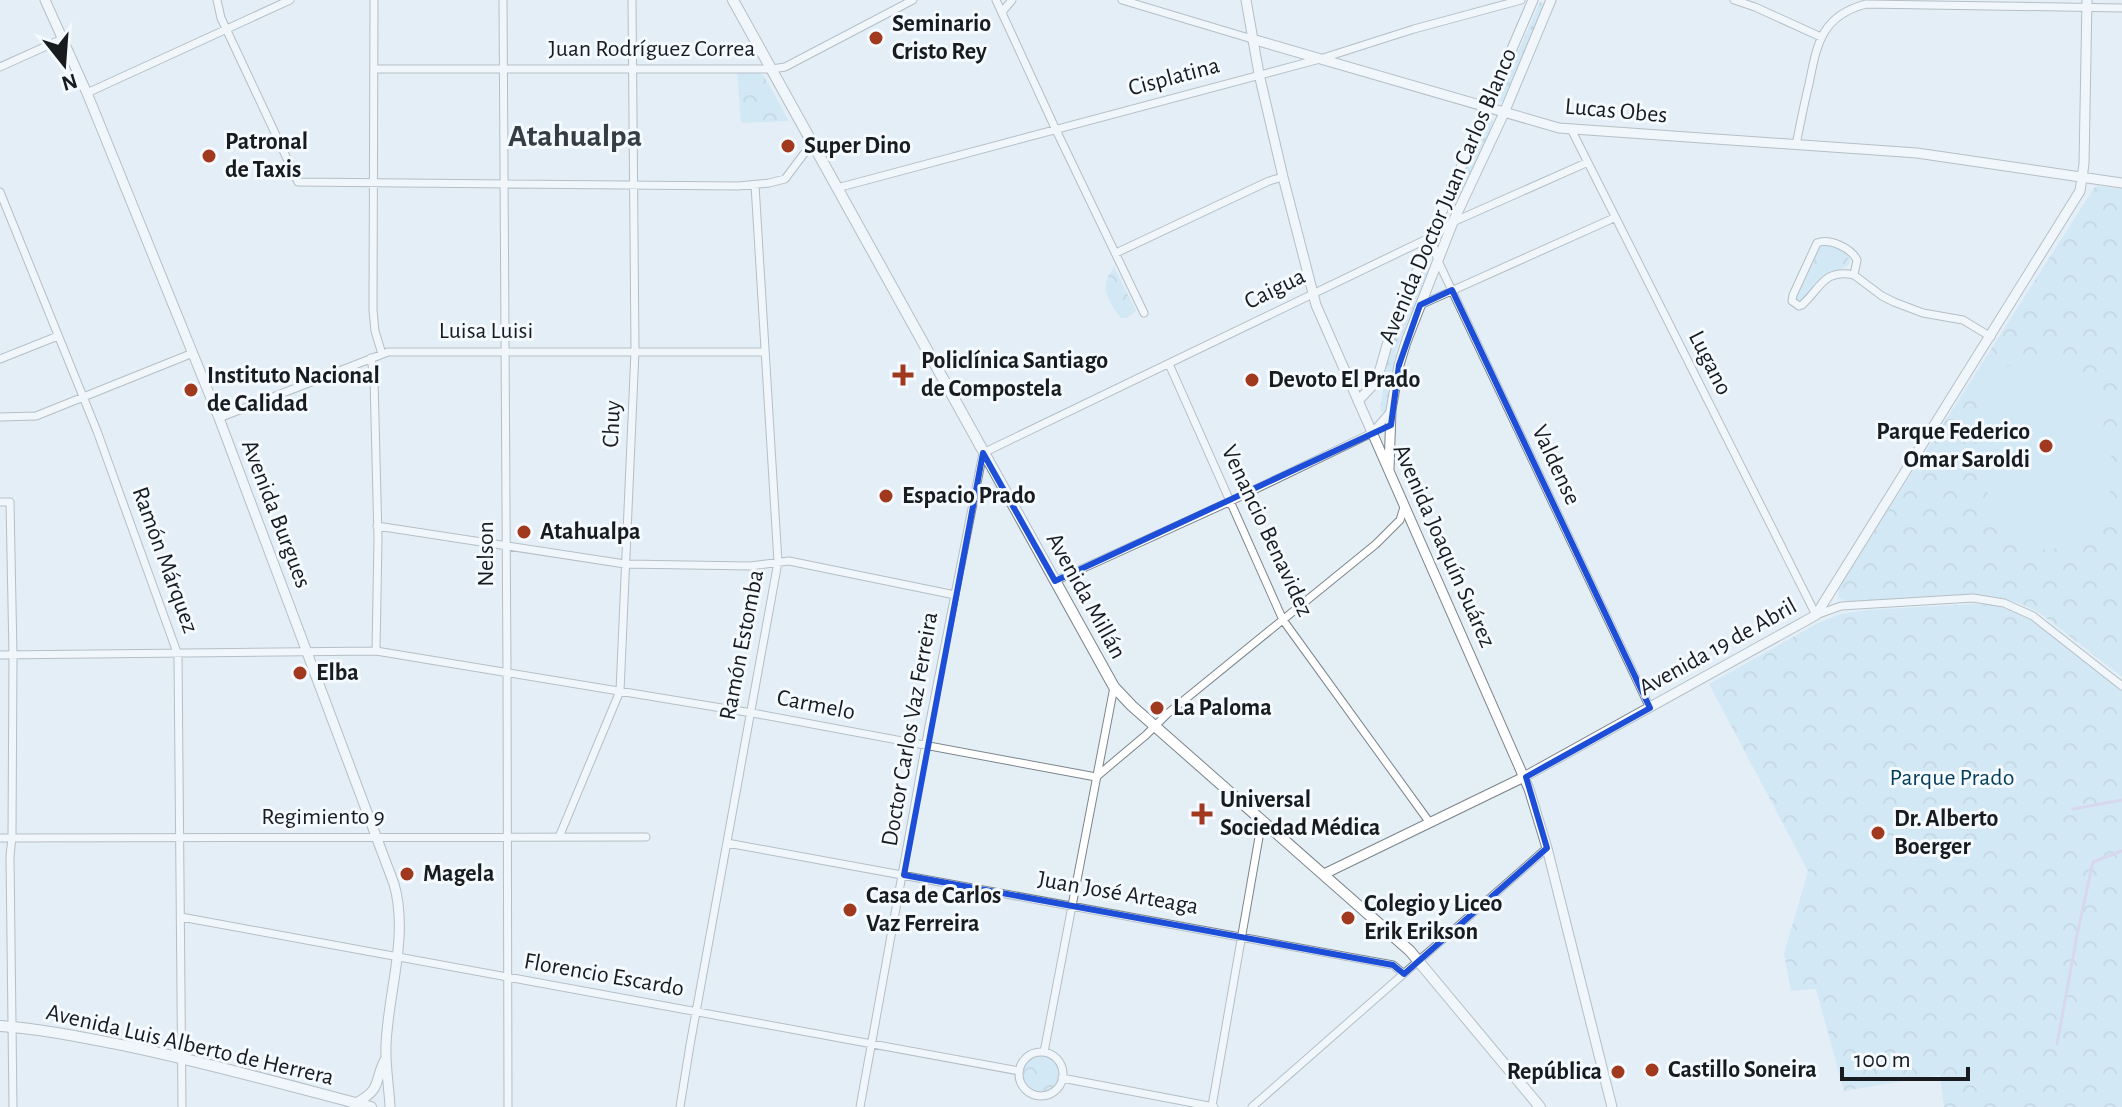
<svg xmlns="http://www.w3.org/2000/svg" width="2122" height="1107" font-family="'Alegreya Sans',sans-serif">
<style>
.grass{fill:url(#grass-dots)}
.forest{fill:url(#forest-crowns)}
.pitch{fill:#bfe0f4}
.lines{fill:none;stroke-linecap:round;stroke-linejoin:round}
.stream{stroke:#c8bce5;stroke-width:3}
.minor-casing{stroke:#7c858b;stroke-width:9}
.tertiary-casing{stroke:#7c858b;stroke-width:11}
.secondary-casing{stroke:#7c858b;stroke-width:12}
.minor{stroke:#fff;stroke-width:7}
.tertiary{stroke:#fff;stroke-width:9}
.secondary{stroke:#fff;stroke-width:10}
.marked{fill:none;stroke:#1d4ed8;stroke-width:6;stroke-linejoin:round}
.poi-dot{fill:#a1391f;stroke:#f4faff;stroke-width:3}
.labels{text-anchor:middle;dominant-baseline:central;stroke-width:6;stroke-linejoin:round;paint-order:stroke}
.poi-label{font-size:24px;font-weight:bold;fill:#181c1e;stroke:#f4faff;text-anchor:start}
.street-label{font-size:24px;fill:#181c1e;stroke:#f4faff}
.park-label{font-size:24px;fill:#043e58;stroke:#f4faff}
.district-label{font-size:32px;font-weight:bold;fill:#353e43;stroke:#f4faff}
</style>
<defs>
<pattern id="grass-dots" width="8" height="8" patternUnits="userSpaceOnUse" patternTransform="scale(2)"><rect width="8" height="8" fill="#bfe0f4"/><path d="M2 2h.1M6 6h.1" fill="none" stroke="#a3c0d1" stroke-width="1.8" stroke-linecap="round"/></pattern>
<pattern id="forest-crowns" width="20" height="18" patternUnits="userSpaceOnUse" patternTransform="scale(2)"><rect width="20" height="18" fill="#bfe0f4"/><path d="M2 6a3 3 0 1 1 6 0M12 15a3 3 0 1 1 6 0" fill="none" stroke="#a3c0d1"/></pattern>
</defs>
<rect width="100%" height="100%" fill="#e3eef5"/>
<path class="grass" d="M1540 2 1544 3V6L1503 101 1499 102 1497 99Z
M1492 119 1494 123 1455 210 1450 211 1449 208 1487 122Z
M1427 266 1429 269 1396 350 1385 412 1380 411 1389 350 1423 268Z"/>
<path class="forest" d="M737 72H758L764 76 789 121 741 123Z
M2097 186 2122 189V677L2045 617C2024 602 2002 597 1976 595L1849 602 1838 598 1839 587 2094 188Z
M1823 245C1833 245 1850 252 1850 263 1843 270 1834 271 1825 275 1815 281 1809 293 1802 302H1799L1797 298 1798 294 1819 249Z
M1114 267 1136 311 1127 318H1121C1113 309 1102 292 1107 279 1108 275 1112 271 1114 267Z
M1974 604 1994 605 2024 614 2122 691V1107H1944L1940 1075 1844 1091 1816 989 1791 991 1784 954 1808 871 1709 684 1818 623 1840 614 1868 610Z
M1023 1074a18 18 0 1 1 36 0a18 18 0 1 1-36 0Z"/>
<path class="pitch" d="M2046 360 2075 362 2098 393 2105 435 2108 436 2111 457 2108 459C2112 488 2113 499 2098 525 2095 530 2092 538 2087 540 2070 551 2051 548 2032 550L2030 547 2018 546 1992 527 1976 401 1984 378 1994 370 2023 362Z"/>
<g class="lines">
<path class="stream" d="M2073 809 2122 800
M2057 1044 2078 930 2093 862 2122 851"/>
<g class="minor-casing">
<path id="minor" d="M217 0 221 18 298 182 738 186 769 183 785 179 812 143
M374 0 373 310 375 331 382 354
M503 0 507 672 508 1107
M996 0 1056 130 1144 313
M1122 0 1252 39
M1734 0 1755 7 1821 37
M1002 12 1012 0
M0 67 62 39
M374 69H772L785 67 913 0
M87 93 290 0
M1571 129 1816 615 1841 606 1973 598 2004 603 2033 616 2122 686
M1796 145C1800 125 1804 104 1809 84 1817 44 1821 16 1866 4L2122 8
M837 188 1320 59 1414 29 1521 0
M0 192 97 431 178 655 182 1107
M1431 237 1438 261 1650 708
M1116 253 1269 181 1283 177
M1854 275C1824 268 1820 289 1802 305L1799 306 1792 301 1793 295 1817 243C1830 238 1851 248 1857 260L1854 275 1882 296 1894 302 1923 313 1963 320 1991 337
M1420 305 1614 218
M371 358 374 378 378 539 376 651
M0 359 58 336
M1169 364 1283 620 1430 823
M0 417 36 416 193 353
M219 418 388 352H765
M0 502H10L13 655 12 837 10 856 13 1107
M377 526 625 564 750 566 789 561 955 595
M1055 581 1231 501 1372 433 1390 412
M0 655 376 651 758 714 1096 777
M1096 777 1146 735 1167 714 1376 544 1400 520 1404 507
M559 837 620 691 635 351 632 0
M0 838 646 837
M727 843 1393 965 1404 974
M181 917 1019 1071
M1044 1052 1114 687
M1019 1074a22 22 0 1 1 44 0a22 22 0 1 1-44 0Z
M1062 1078 1214 1107
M1212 1106 1262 820
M680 1107 690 1045 778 562 755 185
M860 1107 929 726 983 453 1431 237 1453 222 1586 163
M1252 1107 1547 848"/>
</g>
<g class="tertiary-casing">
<path id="tertiary" d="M45 0 87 93 219 418 394 884C409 936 388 992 386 1045 385 1065 389 1086 390 1107
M1246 0 1259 74 1283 177 1316 305 1529 789 1547 848 1612 1107
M1252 39 1559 128 1917 153 2122 183
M1358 401 1373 385 1379 373 1387 345 1431 237 1533 0
M1389 469 1391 410 1399 365 1406 342 1453 222 1504 113 1551 0
M1324 874 1524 777 1816 615 2080 191 2084 164 2087 0
M356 1103C384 1088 373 1080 386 1058"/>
</g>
<g class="secondary-casing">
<path id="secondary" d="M733 0 1114 687 1132 706 1410 951 1540 1107
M0 1026C43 1029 85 1038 127 1046 209 1063 290 1086 371 1107"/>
</g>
<use href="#minor" class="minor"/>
<use href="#tertiary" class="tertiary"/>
<use href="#secondary" class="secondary"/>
</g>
<path d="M0 0H2122V1107H0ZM1452 290 1650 708 1526 777 1547 848 1404 974 1393 965 904 875 983 453 1055 581 1391 425 1399 365 1420 305Z" fill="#e3eef5" fill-opacity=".55" fill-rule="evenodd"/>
<path class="marked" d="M1452 290 1650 708 1526 777 1547 848 1404 974 1393 965 904 875 983 453 1055 581 1391 425 1399 365 1420 305Z"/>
<g class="poi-dot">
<circle cx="876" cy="38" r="8"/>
<circle cx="788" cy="146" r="8"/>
<circle cx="209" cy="156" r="8"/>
<path d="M899 363h8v8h8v8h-8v8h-8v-8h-8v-8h8z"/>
<circle cx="1252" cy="380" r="8"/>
<circle cx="191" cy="390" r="8"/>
<circle cx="2046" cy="446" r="8"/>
<circle cx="886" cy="496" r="8"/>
<circle cx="524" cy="532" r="8"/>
<circle cx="300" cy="673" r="8"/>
<circle cx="1157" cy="708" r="8"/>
<path d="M1198 802h8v8h8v8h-8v8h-8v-8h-8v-8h8z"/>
<circle cx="1878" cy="833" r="8"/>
<circle cx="407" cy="874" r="8"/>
<circle cx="850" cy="910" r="8"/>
<circle cx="1348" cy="918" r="8"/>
<circle cx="1652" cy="1070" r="8"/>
<circle cx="1618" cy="1072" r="8"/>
</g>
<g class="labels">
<g class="poi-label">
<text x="892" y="24">Seminario<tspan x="892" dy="28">Cristo Rey</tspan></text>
<text x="225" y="142">Patronal<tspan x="225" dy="28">de Taxis</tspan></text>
<text x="804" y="146">Super Dino</text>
<text x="921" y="361">Policlínica Santiago<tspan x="921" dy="28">de Compostela</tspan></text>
<text x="207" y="376">Instituto Nacional<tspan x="207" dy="28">de Calidad</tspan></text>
<text x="1268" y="380">Devoto El Prado</text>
<text x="2030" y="432" text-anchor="end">Parque Federico<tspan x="2030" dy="28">Omar Saroldi</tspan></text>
<text x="902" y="496">Espacio Prado</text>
<text x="540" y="532">Atahualpa</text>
<text x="316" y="673">Elba</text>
<text x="1173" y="708">La Paloma</text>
<text x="1220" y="800">Universal<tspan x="1220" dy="28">Sociedad Médica</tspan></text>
<text x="1894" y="819">Dr. Alberto<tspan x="1894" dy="28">Boerger</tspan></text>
<text x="423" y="874">Magela</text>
<text x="866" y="896">Casa de Carlos<tspan x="866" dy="28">Vaz Ferreira</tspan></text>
<text x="1364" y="904">Colegio y Liceo<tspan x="1364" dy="28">Erik Erikson</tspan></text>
<text x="1668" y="1070">Castillo Soneira</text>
<text x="1602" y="1072" text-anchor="end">República</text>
</g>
<g class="street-label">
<text x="652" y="49">Juan Rodríguez Correa</text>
<text transform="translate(1174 77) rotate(-15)">Cisplatina</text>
<text transform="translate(1616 111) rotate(5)">Lucas Obes</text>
<text transform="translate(1448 196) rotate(-67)">Avenida Doctor Juan Carlos Blanco</text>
<text transform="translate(1275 289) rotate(-26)">Caigua</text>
<text x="486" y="331">Luisa Luisi</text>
<text transform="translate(1710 363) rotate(63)">Lugano</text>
<text transform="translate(612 424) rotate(-87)">Chuy</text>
<text transform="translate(1556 465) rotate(65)">Valdense</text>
<text transform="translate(276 514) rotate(69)">Avenida Burgues</text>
<text transform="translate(1267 531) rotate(65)">Venancio Benavidez</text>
<text transform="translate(1444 546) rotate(66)">Avenida Joaquín Suárez</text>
<text transform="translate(486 554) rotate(-90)">Nelson</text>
<text transform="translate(165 560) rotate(70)">Ramón Márquez</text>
<text transform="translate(1086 596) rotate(61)">Avenida Millán</text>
<text transform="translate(742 645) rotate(-79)">Ramón Estomba</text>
<text transform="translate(1718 647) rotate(-29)">Avenida 19 de Abril</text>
<text transform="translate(816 705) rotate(11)">Carmelo</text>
<text transform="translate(910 729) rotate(-80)">Doctor Carlos Vaz Ferreira</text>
<text x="323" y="817">Regimiento 9</text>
<text transform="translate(1118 893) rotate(10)">Juan José Arteaga</text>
<text transform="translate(604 975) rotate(10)">Florencio Escardo</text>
<text transform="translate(190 1045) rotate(13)">Avenida Luis Alberto de Herrera</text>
</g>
<g class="park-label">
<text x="1952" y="778">Parque Prado</text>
</g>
<g class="district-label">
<text x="575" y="136">Atahualpa</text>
</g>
</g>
<g transform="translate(64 64) rotate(163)" stroke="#f4faff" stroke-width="6" paint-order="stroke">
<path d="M0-6L14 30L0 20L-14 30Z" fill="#181c1e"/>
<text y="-12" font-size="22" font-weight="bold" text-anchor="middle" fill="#181c1e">N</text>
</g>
<path d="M1842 1067v12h126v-12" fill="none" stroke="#181c1e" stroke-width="4"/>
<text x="1854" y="1067" font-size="24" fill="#181c1e" stroke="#f4faff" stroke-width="6" paint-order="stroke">100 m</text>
</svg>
